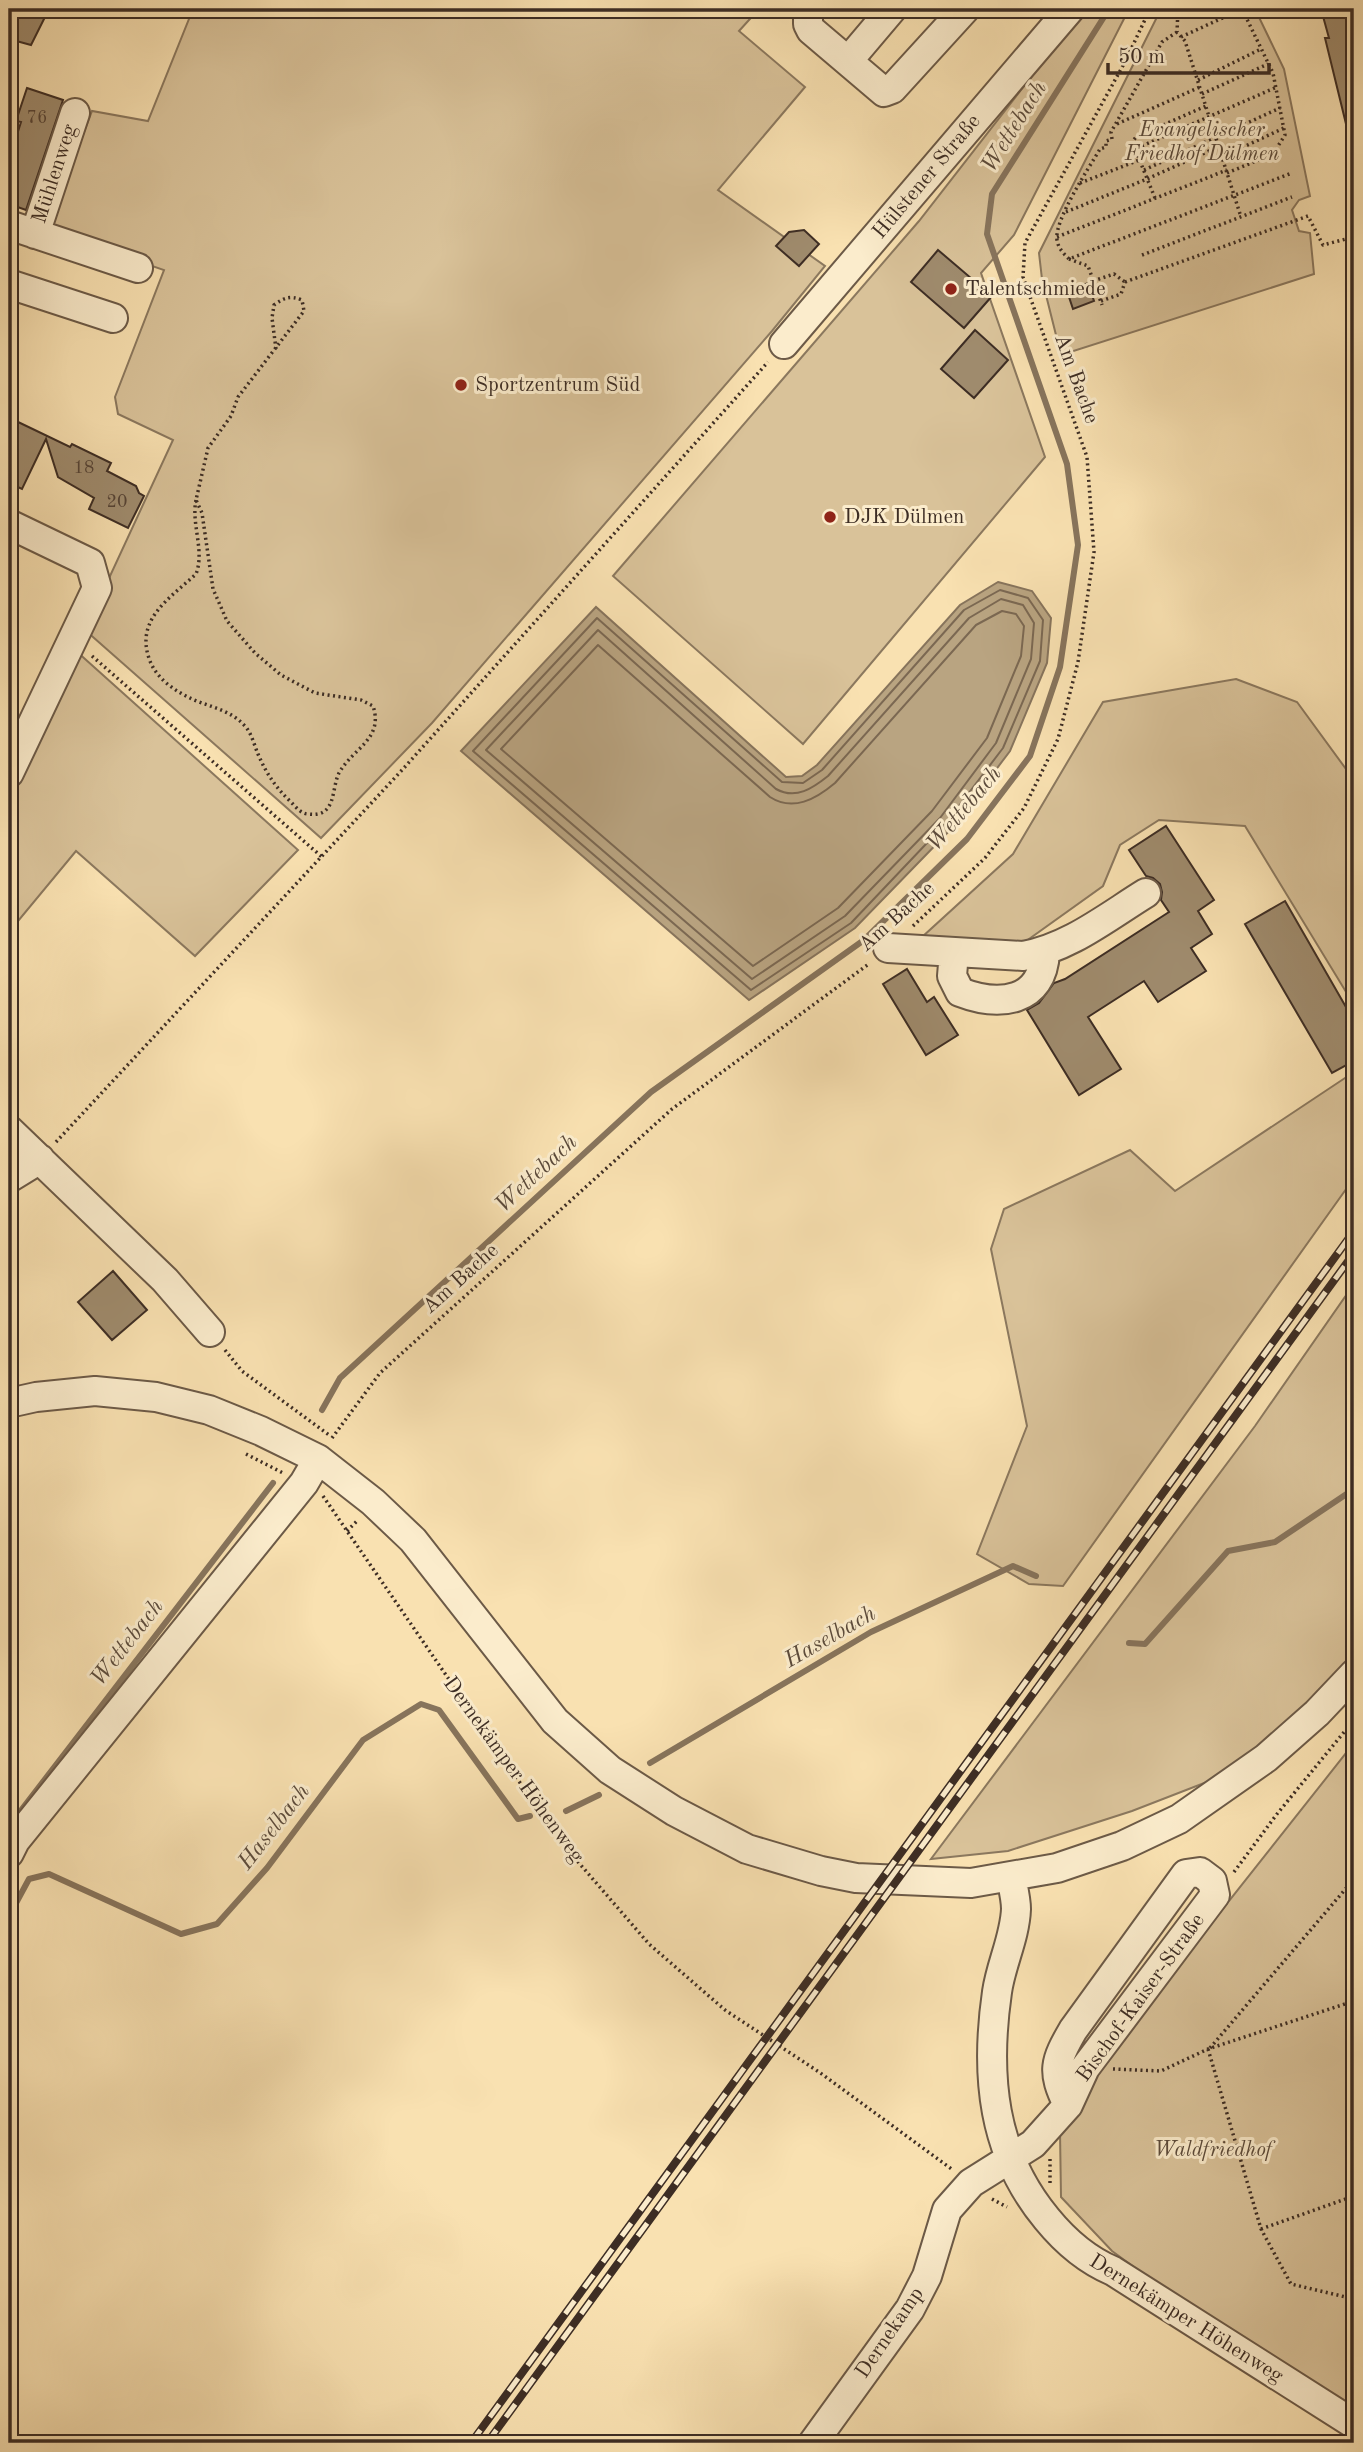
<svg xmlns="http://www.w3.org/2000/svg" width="1363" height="2452" font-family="'Old Standard TT',serif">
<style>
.green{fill:#d9c299;stroke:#8b785e;stroke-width:2}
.water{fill:#b9a481;stroke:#87745c;stroke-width:2}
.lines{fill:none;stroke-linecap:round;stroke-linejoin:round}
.shore{stroke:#7b6852;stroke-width:2}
.stream{stroke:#87745c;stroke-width:6}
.building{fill:#9f8b6d;stroke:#3d2d24;stroke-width:2}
.minor-casing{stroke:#6c5a47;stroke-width:32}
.path{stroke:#3d2d24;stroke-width:3.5;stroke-dasharray:2 3.5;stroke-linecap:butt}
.minor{stroke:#fbeccc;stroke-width:28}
.rail-casing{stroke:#3d2d24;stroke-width:8}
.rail{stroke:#fbeccc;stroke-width:5;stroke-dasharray:16;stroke-linecap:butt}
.poi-dot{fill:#8f2418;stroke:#fbeccc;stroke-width:2.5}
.labels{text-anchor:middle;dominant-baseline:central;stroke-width:6;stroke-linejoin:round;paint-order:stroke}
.number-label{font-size:18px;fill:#564436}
.park-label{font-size:21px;font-style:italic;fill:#5c4b3b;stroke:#fbeccc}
.street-label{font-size:21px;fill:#3d2d24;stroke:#fbeccc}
.poi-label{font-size:21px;fill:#3d2d24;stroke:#fbeccc;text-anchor:start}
.water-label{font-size:23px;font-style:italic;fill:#5c4b3b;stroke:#fbeccc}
</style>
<rect width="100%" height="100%" fill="#f9e1b1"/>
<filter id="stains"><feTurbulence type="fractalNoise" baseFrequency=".00286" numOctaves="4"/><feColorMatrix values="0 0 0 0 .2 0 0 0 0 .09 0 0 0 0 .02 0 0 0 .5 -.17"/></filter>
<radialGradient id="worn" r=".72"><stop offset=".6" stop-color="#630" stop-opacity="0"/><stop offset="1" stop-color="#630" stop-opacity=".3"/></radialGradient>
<path class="green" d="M193 9H759L739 31 805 87 718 190 825 266 772 331 432 723 321 838 85 630 173 440 118 414 115 397 164 270 47 230 92 111 148 121Z
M1084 9H1129L1014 235 981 273 1045 457 803 744 613 576 919 221Z
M1161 9H1255L1284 69 1310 196 1299 200 1292 210 1299 231 1310 233 1314 274 1061 355 1042 279 1039 253Z
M75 650 298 850 195 956 76 851 9 932V791Z
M1236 679 1297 702 1354 780V1005L1245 826 1159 820 1120 845 1103 886 1022 944 921 938 1013 854 1103 702Z
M1354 1072V1178L1063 1586 1029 1584 977 1554 1027 1426 991 1249 1004 1209 1130 1150 1175 1191Z
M1354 1284V1654L1328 1684 1265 1743 1217 1778 1132 1811 1008 1851 931 1859 1255 1426Z
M1354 1743V2414L1224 2333 1112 2251 1061 2197 1060 2132 1100 2064Z"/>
<path class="water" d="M998 582 1032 591 1051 618 1047 663 1010 751 952 828 855 928 749 1000 461 751 596 607 786 777 802 776 817 765 960 605Z"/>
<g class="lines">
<path class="shore" d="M1000 590 1028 598 1043 620 1040 661 1003 748 946 823 851 923 751 990 473 751 597 618 782 782 803 783 822 770 964 610Z
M1001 599 1023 605 1034 623 1031 659 996 743 940 818 845 916 752 979 486 750 598 630 776 789C796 800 813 788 828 776L969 618Z
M1002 611 1016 614 1024 626 1021 656 987 738 932 811 838 908 753 966 501 749 598 645 770 797C793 812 816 799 835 783L976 625Z"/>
<path class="stream" d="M322 1410 340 1378 651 1092 864 940 967 839 1030 756 1060 667 1078 545 1067 464 987 234 992 194 1109 9
M1129 1643 1145 1644 1228 1551 1275 1542 1354 1489
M650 1763 871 1632 1013 1566 1036 1576
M566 1811 599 1795
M9 1826 273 1483
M9 1916 29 1879 49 1874 181 1934 217 1924 267 1868 363 1740 421 1704 439 1710 518 1819 530 1816"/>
</g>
<path class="building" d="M19 9H49L31 45 9 39V10L17 12Z
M1321 9H1354V131L1348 132 1325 38H1329Z
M27 88 63 100 26 210 9 204V160L21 122 16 121Z
M804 230 819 244 799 266 776 246 789 232Z
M938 250 992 296 964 328 911 282Z
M1088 283 1094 301 1073 309 1067 291Z
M975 330 1008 360 974 398 941 369Z
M16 421 70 447 72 444 111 463 107 471 136 486 139 493 144 496 128 528 89 509 94 498 58 477 46 439 22 489 9 483V472L16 458 9 454V435Z
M1166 826 1214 900 1198 911 1212 934 1191 948 1206 971 1158 1002 1144 981 1088 1017 1121 1069 1079 1095 1027 1010 1039 1003 1054 983 1065 979 1169 912 1161 900 1162 892 1160 884 1153 878 1146 876 1129 850Z
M1285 901 1354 1021V1061L1332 1073 1245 924Z
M907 969 927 1002 934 997 958 1035 926 1055 883 984Z
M113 1271 147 1310 112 1340 78 1302Z"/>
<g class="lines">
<g class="minor-casing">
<path id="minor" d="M810 9 808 12V24L811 30 884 92 892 89 965 9
M848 61 892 9
M9 225 138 268
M35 234 75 113
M9 284 113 318
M784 344 1070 9
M9 524 90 563 97 588 9 773
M888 948 1023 956C1069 948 1107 917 1146 893
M954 952 952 976 960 992C999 1007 1043 1003 1045 952
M9 1130 165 1280 210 1332
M9 1178 40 1159
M9 1403 36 1397 95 1391 156 1397 209 1410 261 1431 318 1459 373 1502 413 1540 555 1721 610 1770 674 1811 747 1849 821 1871 856 1878 971 1883 1057 1868 1122 1846 1179 1819 1266 1758 1317 1713 1354 1674
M9 1853 15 1841 304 1483 318 1459
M1011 1877C1013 1887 1016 1899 1016 1909 1015 1937 1001 1964 997 1992 985 2075 992 2153 1047 2219 1065 2241 1087 2260 1113 2271L1354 2424
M813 2443 910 2309 927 2276 947 2210 971 2183 1033 2144 1068 2105 1085 2068 1215 1895 1212 1881 1200 1872 1186 1874 1073 2030C1055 2061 1051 2071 1068 2105"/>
</g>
<path class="path" d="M1178 9 1177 32 1185 41 1241 217
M1177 17 1196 9
M1177 32 1162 42 1111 132 1112 139 1106 141V147L1100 149C1089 168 1054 220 1057 240 1058 248 1064 254 1069 259L1292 173
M1181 37 1242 9
M1198 80 1261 49
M1202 94 1268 64
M1117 124 1200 87
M1135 149 1132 142 1136 137 1206 106
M1222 157 1284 128
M1144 170 1280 108
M1227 173 1273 154 1285 135 1273 73 1242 9
M1080 183 1139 160
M1155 198 1135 149 1277 87
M1066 212 1147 179 1218 147
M1057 237 1227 170
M1142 255 1292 197
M1069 259 1088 266 1102 305
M1093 281 1114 274 1125 282
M1125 282 1308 216 1323 245 1354 237
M1101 301 1121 294 1125 282
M196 500C191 524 205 551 196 574 169 599 134 620 150 661 157 679 175 691 192 699 210 707 230 710 244 725 252 733 254 745 258 754 266 773 276 788 291 802 296 807 301 814 308 814 337 818 331 789 339 773 353 748 384 739 373 706L361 700 315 693 281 675 255 653 227 621 213 589 202 513 196 500 208 448 231 416 238 397 304 311 302 300C290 295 284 298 274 305L272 318 276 349
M92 656 322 857
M913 926 985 858 1024 808 1058 739 1078 662 1094 552 1087 457 1023 277 1025 243 1125 62 1150 9
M56 1142 403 769 768 362
M225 1350 242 1371 329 1435
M332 1438 380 1373 672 1109 870 963
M246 1454 283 1473
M323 1496 560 1841 649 1944 725 2010 819 2072 953 2170
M347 1531 358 1520
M1234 1872 1277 1814 1354 1720
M1210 2048 1354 1879
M1208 2049 1261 2229 1291 2284 1354 2299
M1113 2069 1161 2071 1208 2049 1354 2001
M1050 2183V2159
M992 2199 1007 2207
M1261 2229 1354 2196"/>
<use href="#minor" class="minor"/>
<g class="rail-casing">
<path id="rail" d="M471 2443 1354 1231
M487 2443 1354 1253"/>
</g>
<use href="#rail" class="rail"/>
</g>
<g class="poi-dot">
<circle cx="951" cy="289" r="7"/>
<circle cx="461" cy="385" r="7"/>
<circle cx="830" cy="517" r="7"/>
</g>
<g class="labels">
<g class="number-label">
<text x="37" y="118">76</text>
<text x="84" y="468">18</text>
<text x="117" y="502">20</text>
</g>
<g class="park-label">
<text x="1202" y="130">Evangelischer<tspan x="1202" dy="24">Friedhof Dülmen</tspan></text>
<text x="1213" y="2150">Waldfriedhof</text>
</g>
<g class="street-label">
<text transform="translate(55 174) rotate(-72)">Mühlenweg</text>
<text transform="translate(927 177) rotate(-50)">Hülstener Straße</text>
<text transform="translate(1076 379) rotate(70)">Am Bache</text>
<text transform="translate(897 917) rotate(-42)">Am Bache</text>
<text transform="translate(461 1279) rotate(-42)">Am Bache</text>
<text transform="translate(513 1770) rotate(54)">Dernekämper Höhenweg</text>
<text transform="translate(1141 1998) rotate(-54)">Bischof-Kaiser-Straße</text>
<text transform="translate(1186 2319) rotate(32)">Dernekämper Höhenweg</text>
<text transform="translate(890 2333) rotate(-56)">Dernekamp</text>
</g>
<g class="poi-label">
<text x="965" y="289">Talentschmiede</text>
<text x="475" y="385">Sportzentrum Süd</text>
<text x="844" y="517">DJK Dülmen</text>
</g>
<g class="water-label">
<text transform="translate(1014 127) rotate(-58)">Wettebach</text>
<text transform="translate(964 809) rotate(-50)">Wettebach</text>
<text transform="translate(536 1174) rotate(-43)">Wettebach</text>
<text transform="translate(830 1637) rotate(-30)">Haselbach</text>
<text transform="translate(127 1643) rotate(-52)">Wettebach</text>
<text transform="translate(274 1827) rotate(-52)">Haselbach</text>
</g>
</g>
<rect width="1363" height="2452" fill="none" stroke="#f9e1b1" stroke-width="35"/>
<rect x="10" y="10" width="1342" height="2431" fill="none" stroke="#3d2d24" stroke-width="3.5"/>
<rect x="18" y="18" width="1328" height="2417" fill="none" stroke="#3d2d24" stroke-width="2"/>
<path d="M1108 63v10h161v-10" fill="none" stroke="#3d2d24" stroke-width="3.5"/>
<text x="1118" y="63" font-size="21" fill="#3d2d24" stroke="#fbeccc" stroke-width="5" paint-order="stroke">50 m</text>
<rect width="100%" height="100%" filter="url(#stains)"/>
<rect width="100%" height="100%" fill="url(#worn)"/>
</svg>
